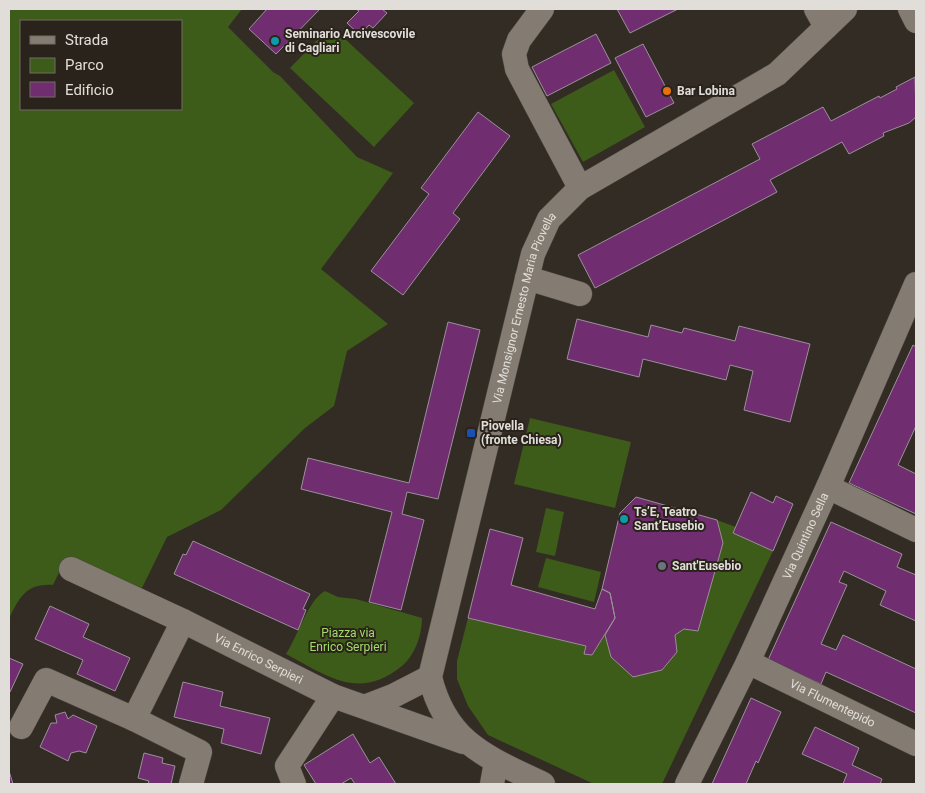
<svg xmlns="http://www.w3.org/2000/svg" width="925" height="793" font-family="Roboto,sans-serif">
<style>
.green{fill:#3d5b19;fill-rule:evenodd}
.building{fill:#702d6f;stroke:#9a9199}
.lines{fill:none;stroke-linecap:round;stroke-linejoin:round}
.minor-casing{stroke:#4e4943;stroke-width:25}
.minor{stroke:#847c73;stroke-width:24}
.culture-dot{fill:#0f9aa8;stroke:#29231b;stroke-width:2}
.food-dot{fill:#e8710a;stroke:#29231b;stroke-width:2}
.transit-dot{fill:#1a4fb4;stroke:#29231b;stroke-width:2}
.worship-dot{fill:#6b7280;stroke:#29231b;stroke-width:2}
.labels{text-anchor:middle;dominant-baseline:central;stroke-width:4;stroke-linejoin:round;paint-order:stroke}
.poi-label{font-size:12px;font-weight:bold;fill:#e1ddd8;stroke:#29231b;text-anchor:start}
.street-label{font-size:12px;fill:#e1ddd8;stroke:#29231b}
.park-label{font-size:12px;fill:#a3dc69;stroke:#29231b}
</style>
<rect width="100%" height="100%" fill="#332c25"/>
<path class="green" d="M9 9H242L228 27 273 72 280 76 357 157 393 173 321 269 388 324 347 351 334 406 305 428 221 510 167 537 142 588 66 558 53 585C26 583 19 598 9 619ZM21 21H181V109H21Z
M331 26 414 103 374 147 290 68Z
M614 70 645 127 583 162 551 104Z
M530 418 631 442 615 508 514 484Z
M546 508 564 512 555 556 536 552Z
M717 520 736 527 733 533 773 551 662 784H594L488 735 468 706 457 679V661L468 618 586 646 584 653 592 655 605 635 611 657 633 677 662 670 677 652 675 635 684 629 698 631 723 543Z
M546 558 601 572 594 602 538 587Z
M325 591 338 597 356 599 422 618C422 635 415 655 402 666 359 701 327 676 286 654 298 636 308 600 325 591Z"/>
<path class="building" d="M267 9H320L276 54 249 29Z
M356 9H382L387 13 373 28 369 25 360 35 347 23 359 11Z
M617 9H678L630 33Z
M596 34 611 63 547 96 532 67Z
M643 44 674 103 646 117 615 58Z
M915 77 916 117 909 123 883 133 884 136 849 154 842 142 770 180 777 192 595 288 578 255 760 159 752 144 823 107 831 121 879 96 880 98 897 89 896 87Z
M478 112 510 136 453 213 460 219 403 295 371 271 429 194 421 188Z
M577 319 648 337 651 325 682 333 684 328 735 341 739 326 810 344 790 422 744 410 753 371 730 365 726 380 643 359 639 377 567 359Z
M448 322 480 330 438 499 407 492 402 514 424 520 401 610 369 602 392 512 301 489 308 458 409 483Z
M913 345 916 347V426L898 465 916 474V514L849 483Z
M751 492 773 503 776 496 793 504 773 551 733 533Z
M636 497 717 520 723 543 698 631 684 629 675 635 677 652 662 670 633 677 611 657 605 635 615 618 610 593 602 589 620 513Z
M831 522 902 554 897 567 916 575V621L880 605 886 591 844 571 839 582 847 585 821 644 836 650 843 635 916 669V713L826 672 821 684 768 660Z
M490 529 523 538 511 585 595 609 602 589 610 593 615 618 592 655 584 654 586 646 468 618Z
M193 541 310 594 303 609 306 610 298 630 174 574 183 554 186 555Z
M50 606 89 624 83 637 130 658 115 691 77 674 83 660 35 639Z
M9 658 23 664 10 692 9 691Z
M183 682 223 692 220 706 270 718 261 754 221 743 224 729 174 717Z
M751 698 781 712 758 763 756 761 746 784H712Z
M65 712 68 719 73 715 97 726 86 753 79 751 71 753 68 761 40 747 51 723H57L55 715Z
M815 727 859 748 852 765 882 779 880 784H843L847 774 802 754Z
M353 734 370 763 379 757 396 784H355L351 778 341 784H316L304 765Z
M144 753 163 758 162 763 175 766 171 784H148L149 781 138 778Z
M9 771 13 784H9Z"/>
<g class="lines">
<g class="minor-casing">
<g id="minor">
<path d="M542 9 519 40 514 54 517 69 580 188"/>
<path d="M816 9 826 27"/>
<path d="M910 9 916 21"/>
<path d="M527 278 580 294"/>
<path d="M828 487 916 530"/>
<path id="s1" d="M71 569 183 621 333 696 463 742"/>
<path id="s2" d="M748 662 916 744"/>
<path d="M367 706 393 696 430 677"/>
<path d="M134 719 183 621"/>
<path d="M21 727 46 680 134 719 200 752 191 784"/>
<path d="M294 784 287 766 333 696"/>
<path d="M492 784 496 762"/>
<path id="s3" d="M543 784C487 757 446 743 430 677L533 254 549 219 580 188 777 74 845 9"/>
<path id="s4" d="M687 784 748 662 828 487 916 284"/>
</g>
</g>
<use href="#minor" class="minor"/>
</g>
<g class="culture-dot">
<circle cx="275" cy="41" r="5"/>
<circle cx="624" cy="519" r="5"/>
</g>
<circle class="food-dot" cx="667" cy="91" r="5"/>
<rect class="transit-dot" x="466" y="428" width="10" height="10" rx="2.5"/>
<circle class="worship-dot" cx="662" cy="566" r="5"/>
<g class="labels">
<g class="poi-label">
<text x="285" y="34">Seminario Arcivescovile<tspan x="285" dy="14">di Cagliari</tspan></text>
<text x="677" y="91">Bar Lobina</text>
<text x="481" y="426">Piovella<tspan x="481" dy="14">(fronte Chiesa)</tspan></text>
<text x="634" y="512">Ts’E, Teatro<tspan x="634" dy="14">Sant’Eusebio</tspan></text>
<text x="672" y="566">Sant'Eusebio</text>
</g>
<g class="street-label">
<text stroke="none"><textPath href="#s3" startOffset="544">Via Monsignor Ernesto Maria Piovella</textPath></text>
<text stroke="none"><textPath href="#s4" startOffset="275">Via Quintino Sella</textPath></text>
<text stroke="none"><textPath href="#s1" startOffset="208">Via Enrico Serpieri</textPath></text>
<text stroke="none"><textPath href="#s2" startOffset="94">Via Flumentepido</textPath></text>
</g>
<g class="park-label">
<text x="348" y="633">Piazza via<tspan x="348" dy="14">Enrico Serpieri</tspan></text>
</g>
</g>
<rect width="925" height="793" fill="none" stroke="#e1ddd8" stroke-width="20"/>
<rect x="20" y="20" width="162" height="90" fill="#29231b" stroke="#736d67"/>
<rect x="30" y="36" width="25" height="8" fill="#847c73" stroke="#736d67"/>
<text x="65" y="45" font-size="15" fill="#e1ddd8">Strada</text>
<rect x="30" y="58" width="25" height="15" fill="#3d5b19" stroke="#736d67"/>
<text x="65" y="70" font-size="15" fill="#e1ddd8">Parco</text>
<rect x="30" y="82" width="25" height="15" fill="#702d6f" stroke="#736d67"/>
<text x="65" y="95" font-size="15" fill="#e1ddd8">Edificio</text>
</svg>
